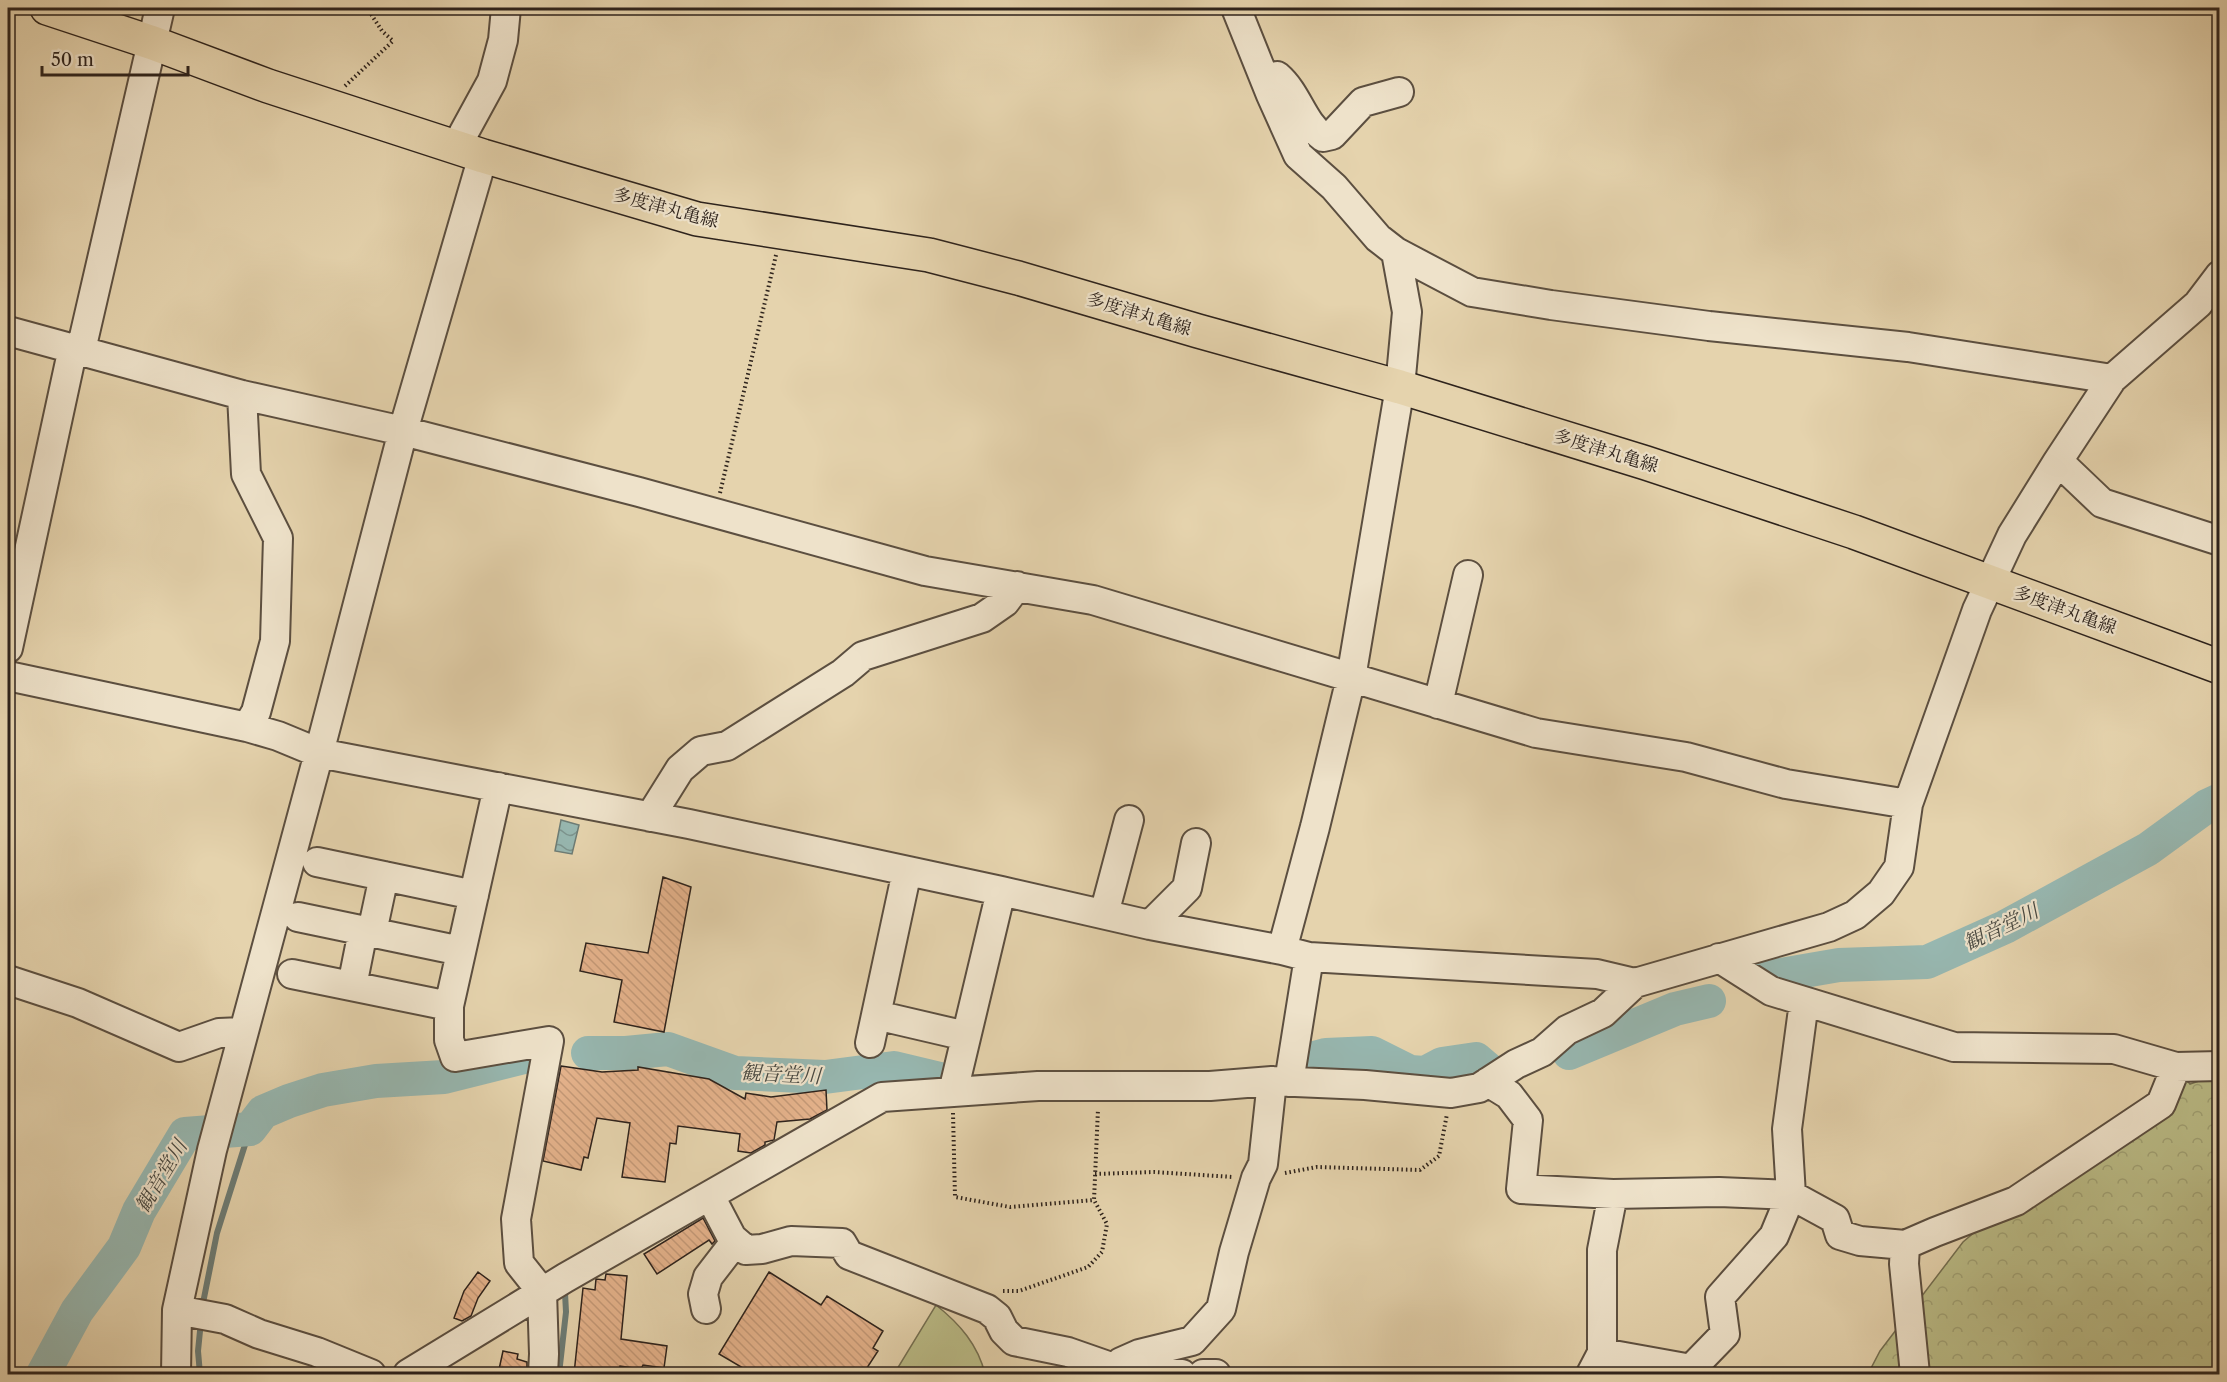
<svg xmlns="http://www.w3.org/2000/svg" width="2227" height="1382" font-family="'Libre Caslon Text','Noto Serif JP',serif">
<style>
.forest{fill:url(#forest-crowns);stroke:#746f51;stroke-width:1.5}
.garden{fill:#babb86;stroke:#746f51;stroke-width:1.5}
.water{fill:url(#water-waves);stroke:#6d7c75;stroke-width:1.5}
.lines{fill:none;stroke-linecap:round;stroke-linejoin:round}
.stream{stroke:#6d7c75;stroke-width:6}
.river{stroke:#97b7b0;stroke-width:34}
.building{fill:url(#building-back-hatch);stroke:#2e231c;stroke-width:1.5}
.minor-casing{stroke:#5c4f40;stroke-width:32}
.major-casing{stroke:#2e231c;stroke-width:36}
.path{stroke:#2e231c;stroke-width:4;stroke-dasharray:1.5 3;stroke-linecap:butt}
.minor{stroke:#eee2ca;stroke-width:28}
.major{stroke:#e5d3ad;stroke-width:33}
.labels{text-anchor:middle;dominant-baseline:central;stroke-width:4.5;stroke-linejoin:round;paint-order:stroke}
.street-label{font-size:18px;fill:#2e231c;stroke:#eee2ca}
.water-label{font-size:20px;font-style:italic;fill:#484841;stroke:#eee2ca}
</style>
<defs>
<pattern id="forest-crowns" width="20" height="18" patternUnits="userSpaceOnUse" patternTransform="scale(1.5)"><rect width="20" height="18" fill="#babb86"/><path d="M2 6a3 3 0 1 1 6 0M12 15a3 3 0 1 1 6 0" fill="none" stroke="#a0a073"/></pattern>
<pattern id="water-waves" width="16" height="10" patternUnits="userSpaceOnUse" patternTransform="scale(1.5)"><rect width="16" height="10" fill="#97b7b0"/><path d="M0 5q4-4 8 0t8 0" fill="none" stroke="#7c948e"/></pattern>
<pattern id="building-back-hatch" width="6" height="6" patternUnits="userSpaceOnUse" patternTransform="scale(1.5)"><rect width="6" height="6" fill="#e3b18a"/><path d="M-1 5l2 2M0 0l6 6M5-1l2 2" fill="none" stroke="#c39876"/></pattern>
</defs>
<rect width="100%" height="100%" fill="#e5d3ad"/>
<filter id="stains"><feTurbulence type="fractalNoise" baseFrequency=".00333" numOctaves="4"/><feColorMatrix values="0 0 0 0 .2 0 0 0 0 .09 0 0 0 0 .02 0 0 0 .5 -.17"/></filter>
<radialGradient id="worn" r=".72"><stop offset=".6" stop-color="#630" stop-opacity="0"/><stop offset="1" stop-color="#630" stop-opacity=".3"/></radialGradient>
<path class="forest" d="M2176 1067 2190 1084 2219 1074V1374H1868L1880 1351 1963 1242 2062 1158 2128 1114Z"/>
<path class="garden" d="M936 1305C960 1324 978 1345 985 1374H894Z"/>
<path class="water" d="M561 820 579 825 572 854 555 851Z"/>
<g class="lines">
<path class="stream" d="M202 1308 217 1233 250 1129
M200 1374 198 1351 201 1321
M559 1374 566 1312 565 1293"/>
<path class="river" d="M1757 979 1839 965 1927 962 2005 927 2148 849 2207 806 2220 800
M588 1053H626L668 1049 735 1073 825 1077 894 1068 940 1079
M1569 1053 1675 1009 1709 1001
M1304 1061 1326 1055 1372 1053 1410 1072 1425 1073 1442 1064 1476 1059 1496 1076
M43 1374 77 1311 124 1247 139 1211 185 1134 250 1129 263 1112 289 1101 323 1090 376 1081 444 1077 532 1055"/>
</g>
<path class="building" d="M663 877 691 887 664 1032 614 1022 622 980 580 971 586 943 648 953Z
M561 1066 602 1072 638 1070V1067L709 1079 745 1099 746 1093 771 1097 826 1090 827 1110 810 1119 777 1122 774 1140 765 1142V1145L751 1153 738 1151 740 1134 678 1126 676 1144 670 1143 665 1182 622 1177 630 1123 597 1118 588 1158 584 1157 581 1170 543 1161Z
M703 1218 715 1241 712 1244 709 1240 657 1274 644 1254Z
M478 1272 490 1281 478 1298 471 1316 462 1321 454 1318 464 1291Z
M769 1272 821 1305 827 1296 883 1331 873 1348 878 1351 863 1374H753L719 1354Z
M606 1274 627 1276 621 1339 667 1346 664 1368 643 1365 641 1369 620 1366 618 1374H574L583 1288 595 1290 596 1279 605 1280Z
M503 1351 518 1354 517 1359 527 1362V1374H498Z"/>
<g class="lines">
<g class="minor-casing">
<path id="minor" d="M1236 8 1271 95 1298 155 1334 187 1378 238 1396 252 1472 292 1551 305 1709 326 1908 347 2112 379
M1265 80 1277 76C1298 94 1302 122 1323 137L1332 135 1363 102 1399 92
M456 147 492 81 503 40 506 8
M8 331 242 395 403 431 639 492 925 571 1093 600 1536 733 1686 757 1786 784 1908 804
M242 395 246 474 278 538 275 641 256 712 247 727
M2058 461 2102 503 2220 541
M8 648 71 357 81 350 160 8
M8 676 247 727 278 736 319 753 403 431 483 156
M1438 704 1468 575
M498 787 449 1006V1040L455 1057 549 1041 516 1219 519 1263 542 1292 544 1354 543 1374
M650 817 680 769 701 751 727 746 843 673 863 656 982 618 1005 602 1017 586
M317 862 474 895
M1104 914 1129 820
M298 917 461 951
M1150 925 1187 888 1196 843
M372 932 384 876
M1282 950 1315 827 1351 678 1400 387 1407 312 1396 252
M1719 958 1771 991 1954 1047 2114 1049 2176 1067 2220 1066
M292 974 449 1006
M8 980 78 1003 179 1047 219 1033 242 1032
M352 986 363 931
M876 1015 966 1036
M870 1043 907 871
M1289 1082 1309 957
M1488 1082 1509 1095 1528 1120 1521 1189 1613 1194 1719 1192 1791 1195 1835 1219 1840 1235 1860 1241 1905 1245
M953 1092 1001 891
M710 1196 732 1238 746 1250 762 1249 791 1241 842 1243 849 1255 987 1309 997 1317 1004 1331 1014 1341 1068 1352 1111 1367 1150 1369 1182 1374
M706 1309 703 1294 708 1277 735 1242
M177 1310 225 1319 259 1334 317 1352 371 1374
M1602 1353V1250L1613 1194
M1121 1362 1139 1354 1192 1341 1221 1309 1234 1252 1256 1178 1263 1164 1272 1081
M176 1374 177 1310 212 1150 319 753 689 824 1001 891 1150 925 1282 950 1309 957 1597 974 1635 983
M408 1374 565 1278 882 1097 1038 1086H1210L1272 1081 1365 1085 1451 1093 1479 1088 1516 1064 1542 1052 1567 1030 1603 1013 1635 983 1829 927 1855 915 1881 893 1899 867 1908 804 1977 610 2012 535 2058 461 2112 379 2198 304 2220 275
M1203 1374H1216
M1591 1374 1602 1353 1691 1369 1725 1334 1720 1297 1774 1236 1791 1195 1787 1129 1804 1002
M1915 1374 1904 1264 1905 1245 1935 1232 2016 1201 2161 1104 2176 1067"/>
</g>
<g class="major-casing">
<path id="major" d="M47 8 153 43 268 86 483 156 697 219 929 255 1018 278 1198 331 1400 387 1646 463 1854 532 2220 667"/>
</g>
<path class="path" d="M345 86 393 41 382 31 367 8
M720 493 776 255
M953 1113 955 1197 1010 1207 1094 1200
M1285 1173 1317 1167 1420 1170 1439 1156 1447 1114
M1095 1174 1154 1172 1233 1177
M1003 1291H1019L1088 1267 1102 1252 1107 1224 1094 1200 1098 1109"/>
<use href="#minor" class="minor"/>
<use href="#major" class="major"/>
</g>
<g class="labels">
<g class="street-label">
<text transform="translate(666 208) rotate(15)">多度津丸亀線</text>
<text transform="translate(1139 314) rotate(17)">多度津丸亀線</text>
<text transform="translate(1606 451) rotate(17)">多度津丸亀線</text>
<text transform="translate(2065 610) rotate(20)">多度津丸亀線</text>
</g>
<g class="water-label">
<text transform="translate(2001 927) rotate(-26)">観音堂川</text>
<text transform="translate(781 1074) rotate(3)">観音堂川</text>
<text transform="translate(161 1176) rotate(-59)">観音堂川</text>
</g>
</g>
<rect width="2227" height="1382" fill="none" stroke="#e5d3ad" stroke-width="30"/>
<rect x="9" y="9" width="2209" height="1364" fill="none" stroke="#2e231c" stroke-width="3"/>
<rect x="15" y="15" width="2197" height="1352" fill="none" stroke="#2e231c" stroke-width="1.5"/>
<path d="M42 66v9h146v-9" fill="none" stroke="#2e231c" stroke-width="3"/>
<text x="51" y="66" font-size="18" fill="#2e231c" stroke="#eee2ca" stroke-width="4.5" paint-order="stroke">50 m</text>
<rect width="100%" height="100%" filter="url(#stains)"/>
<rect width="100%" height="100%" fill="url(#worn)"/>
</svg>
